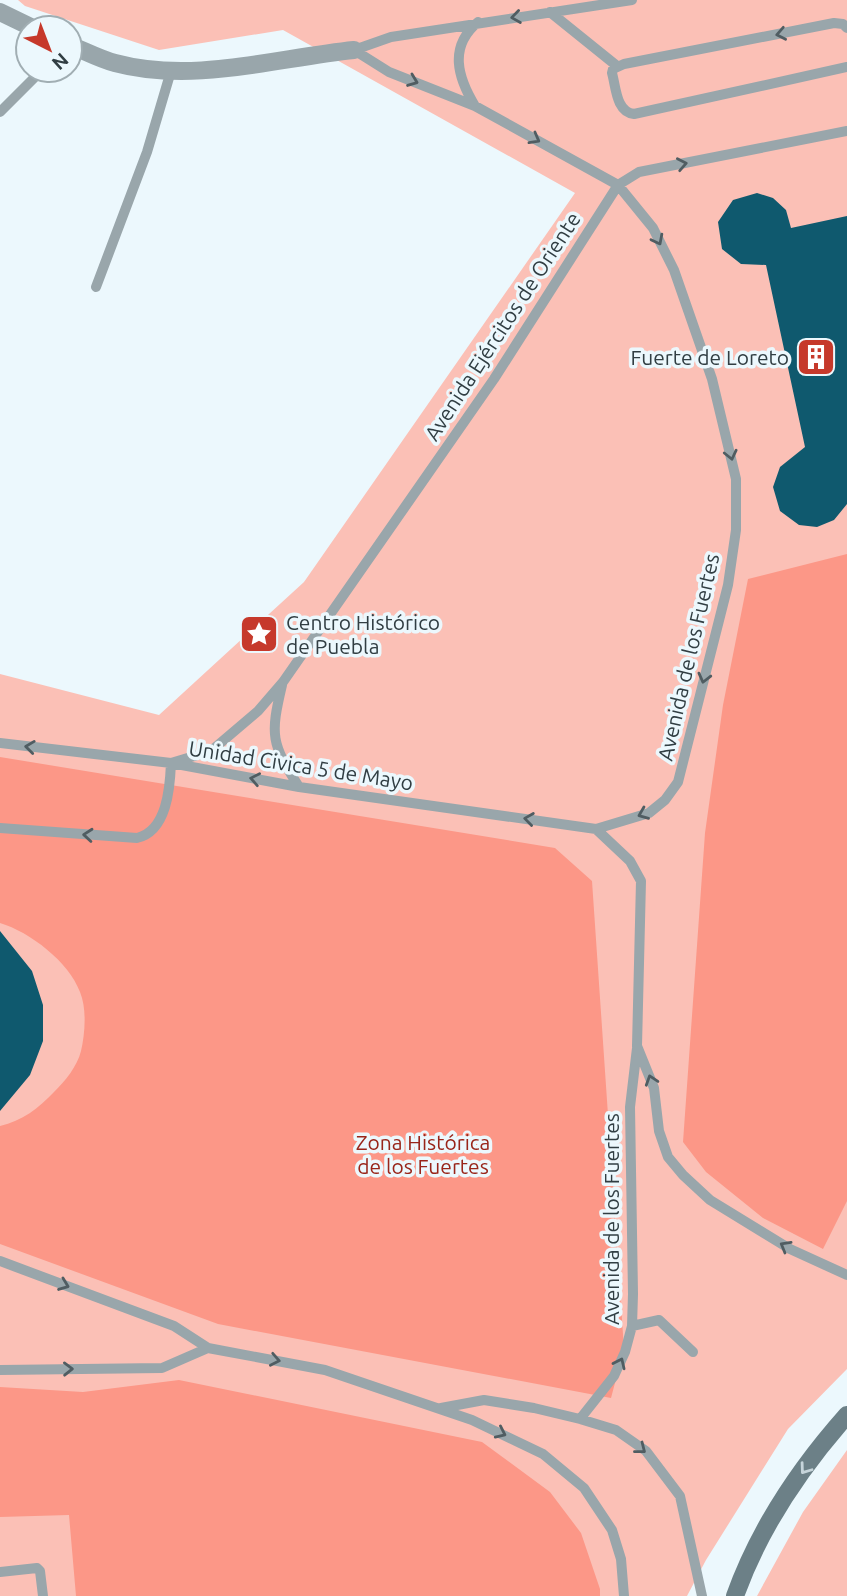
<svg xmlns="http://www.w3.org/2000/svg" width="847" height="1596" font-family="Ubuntu,sans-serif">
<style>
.green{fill:#fbc0b6}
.forest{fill:#fc9787}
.building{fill:#0f596e}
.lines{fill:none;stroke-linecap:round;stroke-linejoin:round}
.lane{stroke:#99a6ab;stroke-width:10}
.street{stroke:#99a6ab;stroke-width:18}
.secondary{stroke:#6c8087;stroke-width:18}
.oneway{stroke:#505d62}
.oneway2{stroke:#c6d4da}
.labels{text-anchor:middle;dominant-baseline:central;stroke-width:7;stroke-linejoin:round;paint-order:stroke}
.street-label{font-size:21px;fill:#313e43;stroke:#ecf8fd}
.poi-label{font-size:21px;fill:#313e43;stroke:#ecf8fd;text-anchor:end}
.park-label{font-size:21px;fill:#99251a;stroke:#ecf8fd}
</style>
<rect width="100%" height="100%" fill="#ecf8fd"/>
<path class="green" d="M18 0H847V1369L788 1429 706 1560 687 1596H0V674L159 715 304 582 575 193 283 30 159 50 25 6Z
M847 1450V1596H757L803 1512Z"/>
<path class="forest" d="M847 554V1201L823 1249 763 1218 706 1172 683 1142 705 833 723 705 748 579Z
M0 757 555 848 592 881 624 1349 611 1398 218 1324 0 1244V1126C22 1121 39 1108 54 1092 65 1081 77 1067 81 1051 85 1034 87 1009 80 992 69 962 30 932 0 923Z
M179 1380 482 1442 550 1492 581 1533 600 1589V1596H76L69 1515 0 1517V1387L83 1392Z"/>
<path class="building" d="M757 193 773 198 786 210 791 228 847 216V504L834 520 817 527 799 525 780 511 773 487 780 467 805 447 766 265 741 264 722 249 718 222 733 200Z
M0 931 32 971 43 1005V1041L30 1075 0 1111Z"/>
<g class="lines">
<path class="lane" d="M550 12 617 66
M847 28 843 24 834 23 624 64 613 69 612 73C616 87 616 112 634 114L847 67
M354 50 391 37 632 0
M475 106C458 78 448 47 478 22
M0 112 42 70
M96 287 147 152 171 71
M282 685C270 736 271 743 299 787
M0 743 171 763 299 787 596 829 649 813 665 800 678 782 728 585 736 530V479L712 379 674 270 653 228 618 185 475 106 389 72 354 50
M0 828 137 838C167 831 170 788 171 763L211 751 258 711 283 682 494 379 618 185 639 172 847 131
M596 829 630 861 641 881 637 1046 654 1088 659 1131 668 1157 683 1175 710 1200 790 1249 847 1275
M0 1261 174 1326 208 1348
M632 1326 659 1320 693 1352
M0 1370 162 1368 208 1348 325 1370 472 1420 543 1454 584 1488 612 1530 621 1559 624 1596
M441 1408 484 1400 534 1408 580 1419 616 1430 646 1451 680 1496 702 1596
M580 1419 614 1376 625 1352 632 1326 633 1294 630 1107 637 1048
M0 1572 37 1568 40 1571 43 1596"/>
<path class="street" d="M0 12 33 28
M70 45C85 51 100 59 115 63 193 84 276 58 354 50"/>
<path class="secondary" d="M735 1596C759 1529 800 1468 847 1415"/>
</g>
<defs><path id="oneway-chevron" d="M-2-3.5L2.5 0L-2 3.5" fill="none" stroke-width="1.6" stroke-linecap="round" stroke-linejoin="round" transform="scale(1.75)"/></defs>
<g class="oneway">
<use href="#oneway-chevron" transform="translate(516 17) rotate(172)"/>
<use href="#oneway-chevron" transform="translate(781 34) rotate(169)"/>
<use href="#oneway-chevron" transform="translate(413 81) rotate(21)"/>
<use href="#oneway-chevron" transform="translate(535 139) rotate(29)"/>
<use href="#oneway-chevron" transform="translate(682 164) rotate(-11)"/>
<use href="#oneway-chevron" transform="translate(658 240) rotate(63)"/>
<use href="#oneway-chevron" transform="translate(731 455) rotate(77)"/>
<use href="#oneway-chevron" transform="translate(704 678) rotate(104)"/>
<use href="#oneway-chevron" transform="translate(30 747) rotate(-173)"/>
<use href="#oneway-chevron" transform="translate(255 779) rotate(-169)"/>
<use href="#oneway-chevron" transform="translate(643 814) rotate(158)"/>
<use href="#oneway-chevron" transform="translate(529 819) rotate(-172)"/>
<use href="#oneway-chevron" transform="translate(88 835) rotate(-175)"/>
<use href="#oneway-chevron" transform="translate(651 1080) rotate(-108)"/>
<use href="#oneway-chevron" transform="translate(785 1246) rotate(-150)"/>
<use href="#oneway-chevron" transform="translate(64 1285) rotate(21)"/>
<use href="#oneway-chevron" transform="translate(275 1360) rotate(11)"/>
<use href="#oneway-chevron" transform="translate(620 1363) rotate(-65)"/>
<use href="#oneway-chevron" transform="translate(68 1369) rotate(-1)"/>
<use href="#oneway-chevron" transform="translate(501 1433) rotate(25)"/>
<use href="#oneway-chevron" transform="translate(641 1449) rotate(38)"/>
</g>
<use class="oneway2" href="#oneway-chevron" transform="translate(805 1469) rotate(126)"/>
<defs>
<g id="building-square" transform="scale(2.0125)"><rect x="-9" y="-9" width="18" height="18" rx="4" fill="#c6392b" stroke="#ecf8fd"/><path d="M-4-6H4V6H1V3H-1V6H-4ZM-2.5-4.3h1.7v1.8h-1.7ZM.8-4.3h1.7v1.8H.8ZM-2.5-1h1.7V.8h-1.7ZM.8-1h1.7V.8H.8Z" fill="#fff"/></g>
<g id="sight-square" transform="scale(2.0125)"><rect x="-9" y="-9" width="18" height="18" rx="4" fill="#c6392b" stroke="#ecf8fd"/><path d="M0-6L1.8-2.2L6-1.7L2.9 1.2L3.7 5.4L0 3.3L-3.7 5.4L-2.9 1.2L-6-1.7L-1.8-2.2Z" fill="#fff"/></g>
</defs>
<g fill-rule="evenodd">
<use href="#building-square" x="816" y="357"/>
<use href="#sight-square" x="259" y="634"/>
</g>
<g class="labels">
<g class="street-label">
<text transform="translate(502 326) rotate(-57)">Avenida Ejércitos de Oriente</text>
<text transform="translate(688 657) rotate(-77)">Avenida de los Fuertes</text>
<text transform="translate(301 765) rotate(9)">Unidad Civica 5 de Mayo</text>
<text transform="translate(611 1219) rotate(-90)">Avenida de los Fuertes</text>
</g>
<g class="poi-label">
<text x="789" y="357">Fuerte de Loreto</text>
<text x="286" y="622" text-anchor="start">Centro Histórico<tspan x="286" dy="24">de Puebla</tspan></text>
</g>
<g class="park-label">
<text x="423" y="1142">Zona Histórica<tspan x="423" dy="24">de los Fuertes</tspan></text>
</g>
</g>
<g transform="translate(49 49) rotate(138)"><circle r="33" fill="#ecf8fd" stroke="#a1aeb3" stroke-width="2"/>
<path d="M0-5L12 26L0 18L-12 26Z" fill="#c6392b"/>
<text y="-10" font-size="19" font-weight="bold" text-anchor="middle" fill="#313e43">N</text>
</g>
</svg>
